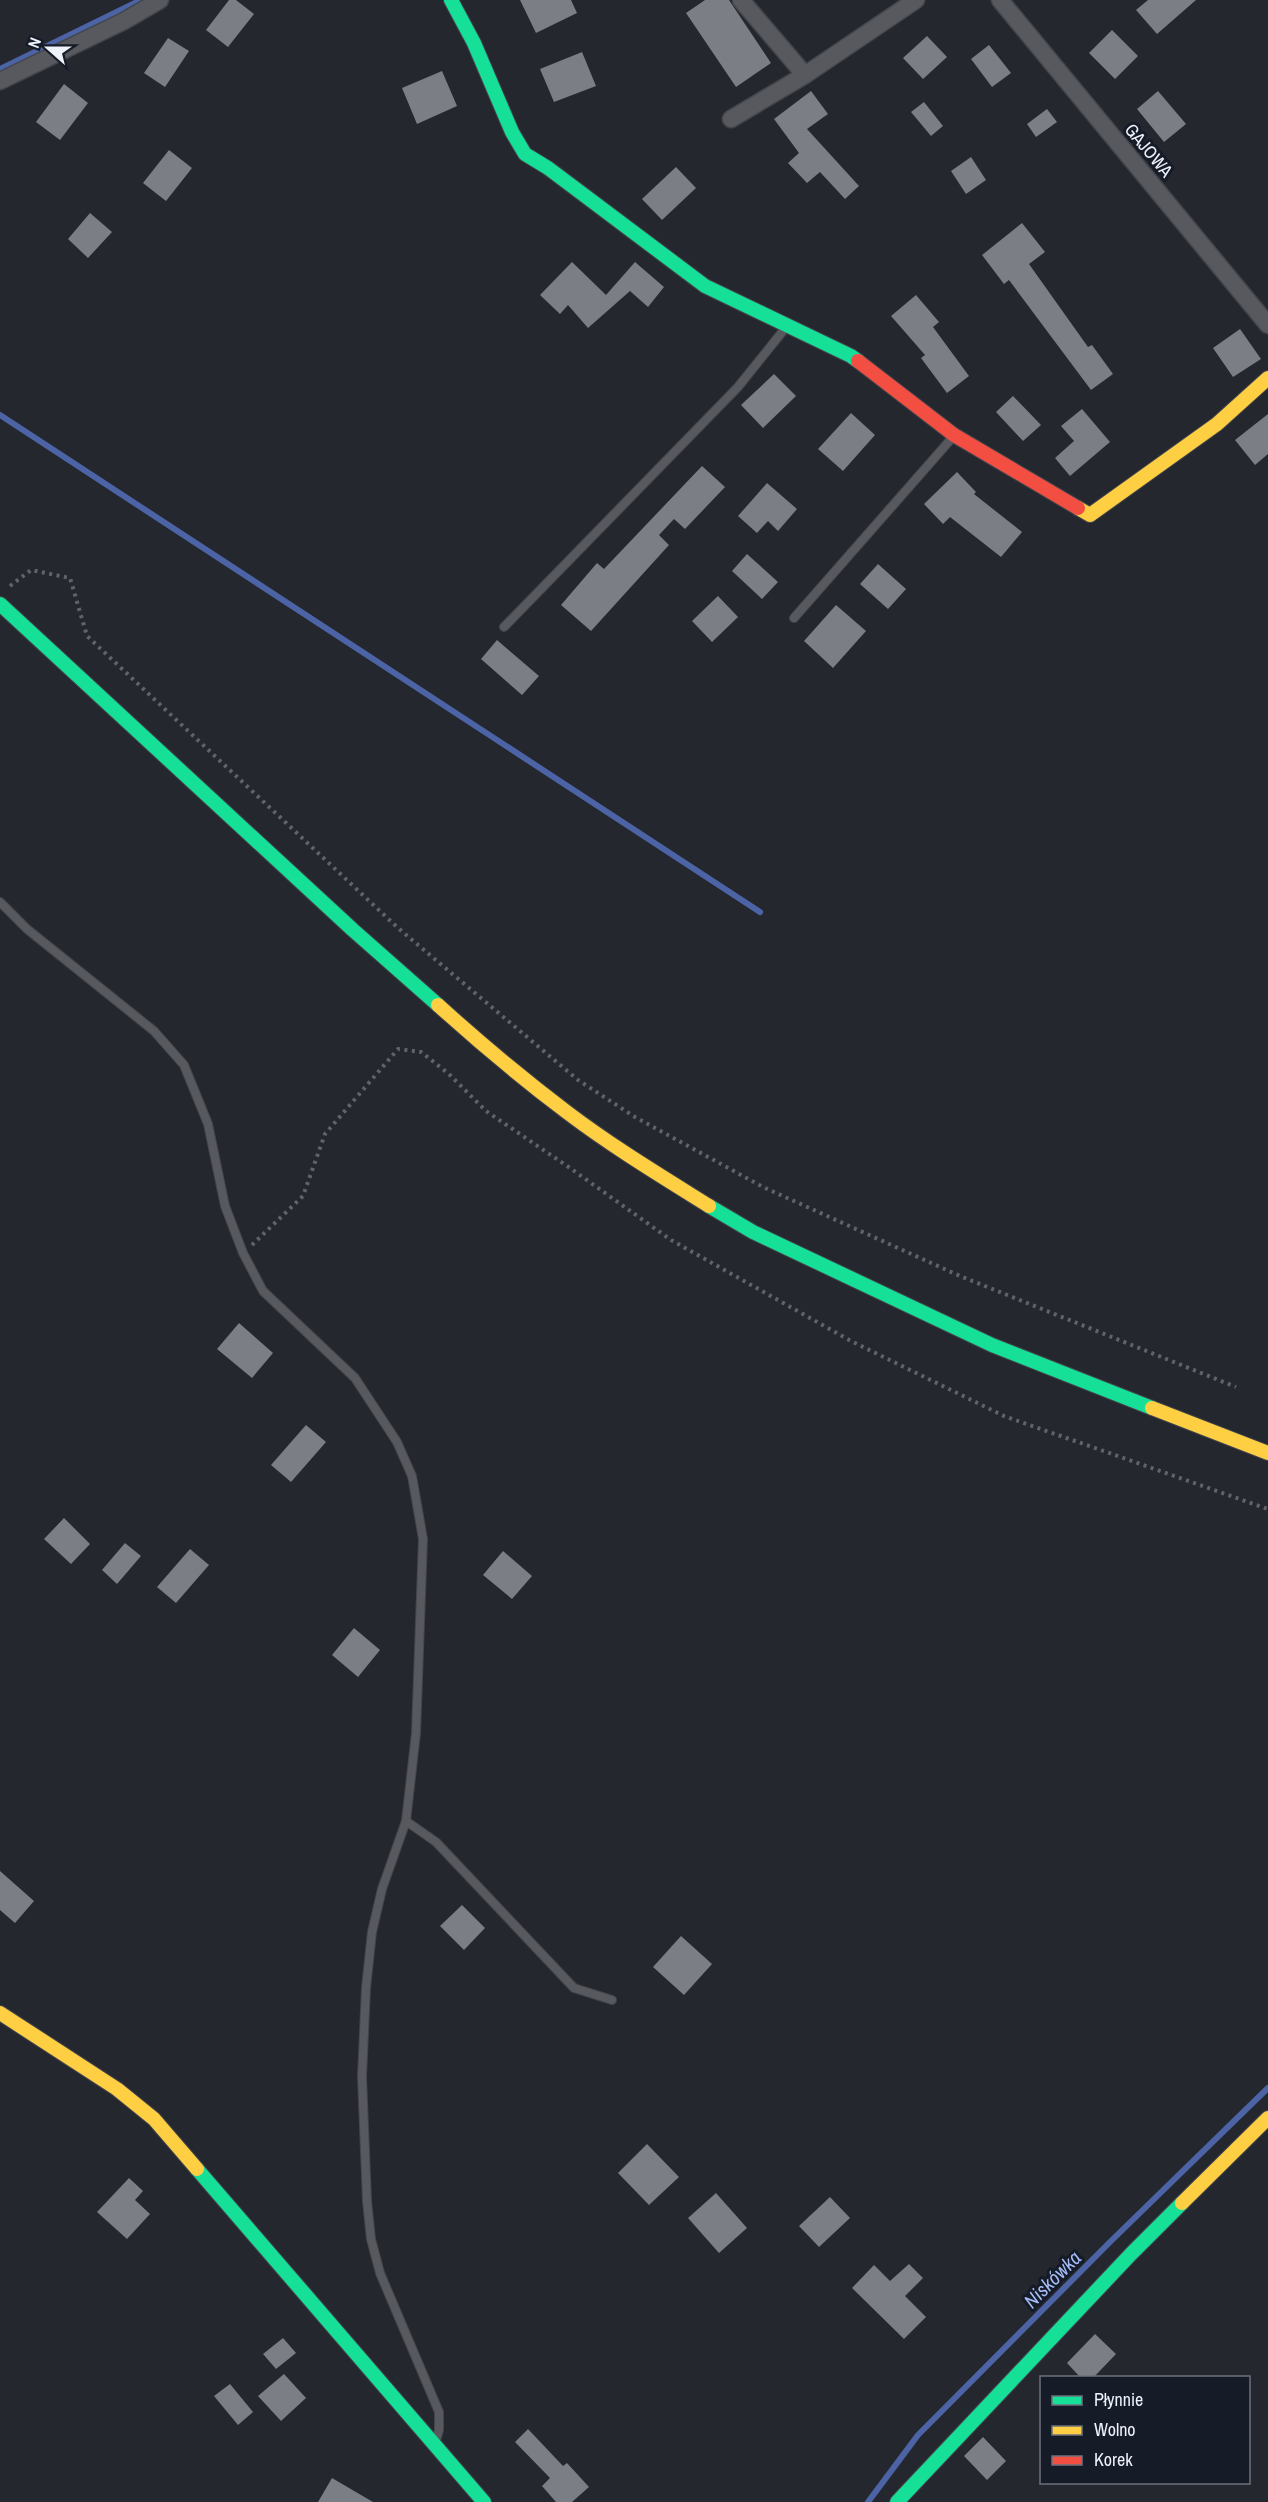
<svg xmlns="http://www.w3.org/2000/svg" width="1268" height="2502" font-family="'Archivo Narrow',sans-serif">
<style>
.lines{fill:none;stroke-linecap:round;stroke-linejoin:round}
.stream{stroke:#4c64a5;stroke-width:6}
.building{fill:#7b7e85}
.lane-casing{stroke:#43454c;stroke-width:10}
.street-casing{stroke:#43454c;stroke-width:19}
.fast-casing{stroke:#43454c;stroke-width:16}
.slow-casing{stroke:#43454c;stroke-width:16}
.jam-casing{stroke:#43454c;stroke-width:16}
.path{stroke:#616368;stroke-width:4;stroke-dasharray:3 4.5;stroke-linecap:butt}
.lane{stroke:#57595f;stroke-width:8}
.street{stroke:#57595f;stroke-width:16}
.fast{stroke:#16e098;stroke-width:14}
.slow{stroke:#ffcf43;stroke-width:14}
.jam{stroke:#f24e42;stroke-width:14}
.labels{text-anchor:middle;dominant-baseline:central;stroke-width:6;stroke-linejoin:round;paint-order:stroke}
.street-label{font-size:18px;fill:#eef2fb;stroke:#161b28}
.water-label{font-size:20px;font-style:italic;fill:#a6bdf8;stroke:#161b28}
</style>
<rect width="100%" height="100%" fill="#24272e"/>
<g class="lines">
<path class="stream" d="M0 69 141 0
M0 415 760 912
M868 2502 918 2435 1110 2242 1268 2088"/>
</g>
<path class="building" d="M229 0H236L254 14 228 47 206 30Z
M520 0H571L577 13 536 33Z
M705 0H729L771 63 736 87 686 13Z
M1148 0H1196L1157 34 1136 10Z
M1112 30 1138 56 1115 79 1089 53Z
M927 36 947 57 923 79 903 58Z
M168 38 189 51 165 87 144 73Z
M989 45 1011 73 992 87 971 59Z
M582 52 596 86 554 102 540 69Z
M442 71 457 106 417 124 402 88Z
M64 84 88 103 60 140 36 122Z
M811 91 828 114 807 129 859 186 845 199 820 172 807 183 788 163 799 153 774 119Z
M1158 91 1186 124 1164 142 1137 109Z
M924 102 943 126 931 136 911 112Z
M1047 109 1057 122 1036 137 1027 124Z
M169 150 192 168 166 201 143 183Z
M971 157 986 180 966 194 951 171Z
M676 167 696 188 662 220 642 199Z
M90 213 112 232 88 258 68 239Z
M1022 223 1045 252 1029 264 1088 347 1092 345 1113 374 1091 390 1009 280 1004 284 982 255Z
M572 262 606 295 635 262 664 287 648 307 630 291 588 328 568 305 560 314 540 295Z
M916 295 939 322 933 327 969 376 947 393 921 358 925 355 891 316Z
M1240 329 1261 359 1233 377 1213 348Z
M774 374 796 396 763 428 741 405Z
M1013 396 1041 425 1023 441 996 412Z
M1082 409 1110 442 1070 476 1055 458 1074 441 1061 426Z
M851 413 875 435 843 471 818 449Z
M1268 414V454L1255 465 1235 440Z
M702 466 725 487 685 529 674 519 659 535 669 545 591 631 561 605 597 563 604 569Z
M957 472 976 492 974 494 1022 532 1001 557 950 517 943 524 924 504Z
M767 483 797 509 778 531 768 521 757 533 738 516Z
M747 554 778 582 762 599 732 571Z
M878 564 906 589 888 609 860 584Z
M718 596 738 617 712 642 692 621Z
M836 605 866 631 833 668 804 641Z
M497 640 539 676 522 695 481 659Z
M239 1323 273 1353 252 1378 217 1349Z
M306 1425 326 1442 291 1482 271 1465Z
M64 1518 90 1544 71 1564 44 1539Z
M125 1543 141 1556 117 1584 102 1570Z
M190 1549 209 1565 176 1603 157 1587Z
M503 1551 532 1576 512 1599 483 1575Z
M354 1628 380 1650 358 1677 332 1655Z
M0 1871 34 1901 15 1923 0 1910Z
M462 1905 485 1928 464 1950 440 1926Z
M681 1936 712 1964 684 1995 653 1967Z
M647 2144 679 2177 649 2205 618 2173Z
M129 2178 143 2191 135 2200 150 2214 127 2239 97 2212Z
M716 2193 747 2228 719 2253 688 2218Z
M830 2197 850 2218 819 2247 799 2226Z
M909 2264 923 2278 905 2296 926 2317 904 2339 852 2288 874 2265 890 2281Z
M1095 2334 1116 2354 1093 2378H1081L1067 2363Z
M283 2338 296 2353 276 2369 263 2354Z
M284 2374 306 2398 281 2421 258 2396Z
M230 2384 253 2412 238 2425 214 2396Z
M528 2429 563 2466 567 2463 589 2487 572 2502H556L542 2486 550 2478 515 2442Z
M983 2437 1006 2461 987 2480 964 2456Z
M332 2478 373 2502H318Z"/>
<g class="lines">
<g class="lane-casing">
<path id="lane" d="M794 618 952 438
M504 627 738 387 787 326
M0 902 27 929 154 1031 184 1065 208 1124 225 1206 243 1253 263 1291 355 1378 397 1442 412 1476 423 1539 416 1733 406 1821 382 1889 372 1932 366 1988 362 2077 367 2201 371 2239 380 2273 439 2412V2430L436 2440
M406 1821 436 1842 574 1988 612 2000"/>
</g>
<g class="street-casing">
<path id="street" d="M741 0 805 75
M1000 0 1268 325
M0 81 124 21 160 0
M731 119 805 75 916 0"/>
</g>
<g class="fast-casing">
<path id="fast" d="M451 0 474 43 512 132 525 154 548 168 705 286 851 356 858 361
M0 604 353 930 438 1005
M709 1206 753 1232 992 1345 1152 1408
M197 2169 484 2502
M897 2502 1131 2254 1182 2203"/>
</g>
<g class="slow-casing">
<path id="slow" d="M1078 508 1090 515 1217 424 1268 378
M438 1005C480 1043 523 1079 568 1113 613 1147 661 1176 709 1206
M1152 1408 1268 1453
M0 2013 117 2089 154 2119 197 2169
M1182 2203 1268 2118"/>
</g>
<g class="jam-casing">
<path id="jam" d="M858 361 954 435 1078 508"/>
</g>
<path class="path" d="M10 586 31 570 70 578 87 636 398 928 578 1080 635 1117 763 1187 960 1276 1236 1387
M252 1245 303 1196 325 1134 398 1049 421 1052 449 1074 486 1111 570 1168 671 1240 851 1341 1004 1416 1268 1509"/>
<use href="#lane" class="lane"/>
<use href="#street" class="street"/>
<use href="#fast" class="fast"/>
<use href="#slow" class="slow"/>
<use href="#jam" class="jam"/>
</g>
<g class="labels">
<g class="street-label">
<text transform="translate(1149 150) rotate(50)">GAJOWA</text>
</g>
<g class="water-label">
<text transform="translate(1052 2279) rotate(-45)">Niskówka</text>
</g>
</g>
<rect x="1040" y="2376" width="210" height="108" fill="#161b28" stroke="#6c717c" stroke-width="1.5"/>
<rect x="1052" y="2396" width="30" height="9" fill="#16e098" stroke="#6c717c" stroke-width="1.5"/>
<text x="1094" y="2406" font-size="18" fill="#eef2fb">Płynnie</text>
<rect x="1052" y="2426" width="30" height="9" fill="#ffcf43" stroke="#6c717c" stroke-width="1.5"/>
<text x="1094" y="2436" font-size="18" fill="#eef2fb">Wolno</text>
<rect x="1052" y="2456" width="30" height="9" fill="#f24e42" stroke="#6c717c" stroke-width="1.5"/>
<text x="1094" y="2466" font-size="18" fill="#eef2fb">Korek</text>
<g transform="translate(48 48) rotate(291)" stroke="#161b28" stroke-width="4.5" paint-order="stroke">
<path d="M0-4.5L10 22L0 15L-10 22Z" fill="#eef2fb"/>
<text y="-9" font-size="16" font-weight="bold" text-anchor="middle" fill="#eef2fb">N</text>
</g>
</svg>
